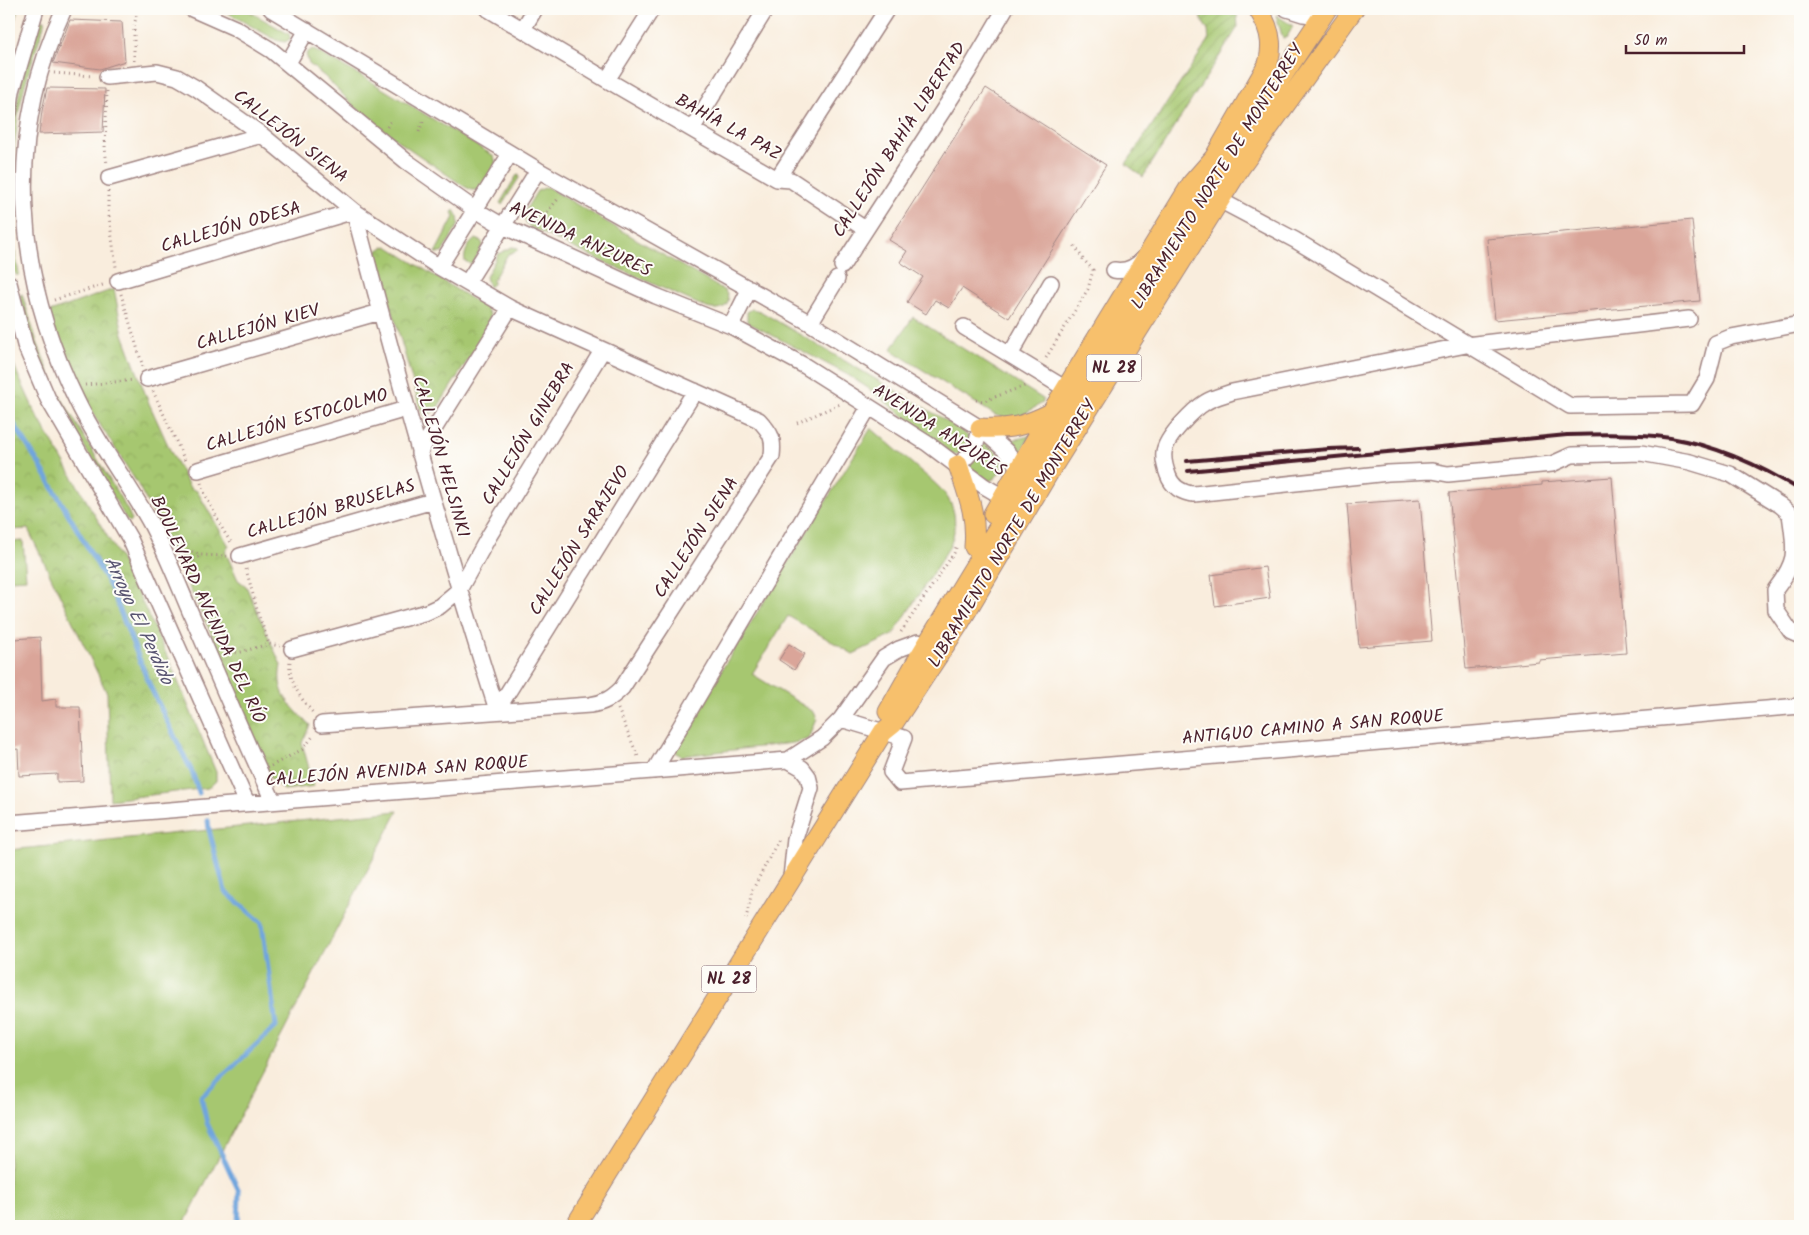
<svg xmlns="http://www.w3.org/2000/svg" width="1809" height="1235" font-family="Kalam,sans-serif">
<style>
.grass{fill:#a6c76f;stroke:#78734d}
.park{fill:url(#park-crowns);stroke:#78734d}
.garden{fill:url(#garden-furrows);stroke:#78734d}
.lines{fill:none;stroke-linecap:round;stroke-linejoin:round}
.stream{stroke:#6fa5dd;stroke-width:5}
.building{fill:#daa599}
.minor-casing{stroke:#a28684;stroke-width:18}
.major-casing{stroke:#a28684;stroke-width:21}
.path{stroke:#a28684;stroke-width:3;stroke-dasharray:1 4;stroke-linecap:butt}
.minor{stroke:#fff;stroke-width:15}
.major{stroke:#f7c06c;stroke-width:19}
.rail{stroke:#4a1f2b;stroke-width:4}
.labels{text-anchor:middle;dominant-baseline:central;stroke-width:4;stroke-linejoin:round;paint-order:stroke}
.shield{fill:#fdfcf7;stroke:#806168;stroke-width:1}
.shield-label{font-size:16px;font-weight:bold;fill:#4a1f2b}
.street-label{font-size:18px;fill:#4a1f2b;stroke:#fdfcf7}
.water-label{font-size:19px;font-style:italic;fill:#595572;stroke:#fdfcf7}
</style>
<defs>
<pattern id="park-crowns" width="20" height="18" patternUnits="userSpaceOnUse" patternTransform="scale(1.25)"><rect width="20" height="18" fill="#a6c76f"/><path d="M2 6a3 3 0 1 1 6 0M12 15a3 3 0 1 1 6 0" fill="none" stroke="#90aa60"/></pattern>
<pattern id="garden-furrows" width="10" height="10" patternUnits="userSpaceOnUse" patternTransform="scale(1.25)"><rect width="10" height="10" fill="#a6c76f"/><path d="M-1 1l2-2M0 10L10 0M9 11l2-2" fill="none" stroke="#90aa60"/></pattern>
</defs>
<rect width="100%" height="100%" fill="#fdfcf7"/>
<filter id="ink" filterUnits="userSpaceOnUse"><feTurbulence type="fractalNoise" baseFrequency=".02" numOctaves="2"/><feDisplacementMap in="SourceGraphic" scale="10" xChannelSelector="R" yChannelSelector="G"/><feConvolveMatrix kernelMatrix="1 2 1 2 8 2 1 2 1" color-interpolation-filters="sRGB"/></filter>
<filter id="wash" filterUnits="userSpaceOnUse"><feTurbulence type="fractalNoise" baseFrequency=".0096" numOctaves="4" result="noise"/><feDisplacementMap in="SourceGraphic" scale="20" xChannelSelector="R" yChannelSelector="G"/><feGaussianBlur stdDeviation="1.12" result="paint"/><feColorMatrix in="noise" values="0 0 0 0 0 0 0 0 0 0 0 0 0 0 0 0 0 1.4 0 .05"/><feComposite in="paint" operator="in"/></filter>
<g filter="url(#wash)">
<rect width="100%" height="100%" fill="#f9eddd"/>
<path class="grass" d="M221 9H245L289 34 290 39 285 42 276 40Z
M1276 15 1293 26 1287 37 1283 39Z
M41 20H45V22C36 50 26 77 20 106 18 115 17 124 16 133 9 180 10 227 19 274L17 276 14 271C2 185 9 102 41 20Z
M312 49 365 78 494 156 496 164 480 190H471L462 185 391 136 355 107 324 76 309 64 306 54Z
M517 175H519V178L502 205 500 203Z
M547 187 725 291C735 306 720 312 707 308L584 253 530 227 526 223 523 214 537 191Z
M454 210 458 217 459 224 442 253H435L454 217 452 212Z
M476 239 481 241 483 244 473 263 470 264 465 261C463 254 469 242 476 239Z
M512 247 518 248V250L508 254 493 280V284L489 287 486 277 498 254Z
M22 294 37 342 56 389 128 511 132 520 130 522 126 519 54 394 34 346 20 295Z
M752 309 760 311 957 427 969 437V443L964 452 954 455 949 452 868 388 848 375 747 322V312Z
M913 317 1043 399V403C1025 412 1018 423 995 415L891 350Z
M871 428C886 441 901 454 916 467 928 478 944 488 951 504 957 516 955 534 950 546L893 635 853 654 788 616 752 674 814 712 817 719 809 739 793 743 682 756 676 753 674 747Z
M1030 436 1020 454 999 439 1012 440Z
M982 441C988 445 994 449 998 454 1005 464 1000 478 989 481L965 464Z
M23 541 26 579 9 580V542Z
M398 811 183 1226H9V850Z"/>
<path class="park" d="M9 9H19L9 35Z
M387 246 486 308 490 315 489 327 436 410 426 416 424 415 420 408 377 256V251L383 247Z
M114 289 123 334 148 401 172 454 190 488 197 491 229 546 225 551 238 580 246 586 281 665C275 694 291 706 310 725L302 743 314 786 284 790 271 779 210 631 165 536 137 483 83 398 47 313Z
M9 351 18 375 36 414 128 572 169 660 216 772V781L208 788 110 800 107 693 28 529 9 530Z"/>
<path class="garden" d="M1196 9H1231L1237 15 1238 27 1143 177 1126 164 1209 40 1208 31Z"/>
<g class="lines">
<path class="stream" d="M9 416 41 467 111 588 150 686 192 772 199 793
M208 820 209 830 225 891 262 923 276 1026 201 1097 207 1123 239 1191 238 1226"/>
</g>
<g id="blocks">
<path class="building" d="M70 20 122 22 125 61 100 69 53 63Z
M47 88 105 89 103 132 39 134 42 111Z
M986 88 1106 165 1009 318 962 288 949 308 935 300 926 314 907 302 923 277 900 262 907 251 889 240Z
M1692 220 1700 301 1495 320 1487 239Z
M1612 477 1626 653 1539 660V662L1466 669 1449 493 1542 485V482Z
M1420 499 1432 641 1359 647 1347 504Z
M1265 567 1270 598 1215 606 1211 575Z
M40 637 42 701 56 699V707H80L83 781 57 782V774L19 776 18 749 9 750V642L15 641V639Z
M789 644 805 654 794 670 779 660Z"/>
</g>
</g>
<g filter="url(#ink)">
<use href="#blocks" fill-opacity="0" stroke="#a28684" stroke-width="1"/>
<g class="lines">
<g class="minor-casing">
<path id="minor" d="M64 9C4 137 15 276 77 401 98 445 129 483 152 526 167 555 179 586 192 616 219 678 245 740 273 801
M192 9 235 28 271 50 406 161 474 209 503 226 656 296 731 326 805 366 928 444 984 486 996 493 1012 495 1024 488 1023 480 1014 461 1006 451 980 428 810 323 538 170 271 9
M488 9 607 80 777 179 791 180 865 229
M1287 9 1303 14 1322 16
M523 29 535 9
M288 63 307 30
M107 77 157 72 177 77 196 88 262 135 354 211 439 267 510 308 759 420C771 433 774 438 772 456L622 688C612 698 604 703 590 705L322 724
M607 80 652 9
M9 112 12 91 36 9
M692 129 766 9
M109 178 262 135
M777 179 887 9
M1212 196 1295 240 1570 406 1692 404 1707 379 1716 343 1731 337 1800 324
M842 266 968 72 1005 9
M439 267 510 154
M1114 270C1126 272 1135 268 1143 259
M118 281 354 211C398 379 444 545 497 710
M9 283 25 345 48 399 130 539 247 803
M467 283 538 170
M1689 319 1466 345 1232 392C1224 395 1214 397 1206 402 1194 409 1166 437 1164 452 1163 460 1165 467 1168 475 1172 487 1182 493 1194 494L1388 473 1432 471 1448 474 1552 464 1572 455 1641 453 1690 462 1730 474 1780 505 1800 522
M810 323 837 279
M731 326 750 288
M964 327 1066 389
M1010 355 1051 283
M147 379 380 312
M419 453 510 308
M958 465C972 453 977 447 980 428
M198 470 406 409
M1790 514C1795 551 1799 559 1775 590L1776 610 1791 632 1800 636
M240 556 433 501
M292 649 427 612 440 606 459 590 489 536 602 351
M497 710 695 391
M841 719 904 738 891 772 900 783 1800 706
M788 760 802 768 808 776 811 788 795 839 791 878
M654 771 869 407
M9 823 788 760 822 738 841 719 884 658 899 649 918 642"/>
</g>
<g class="major-casing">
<path id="major" d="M1258 9C1273 32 1274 51 1264 76
M980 428C1011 429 1023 427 1051 413
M958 465C968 495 977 515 974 547
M993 514 1051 413 1138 271 1192 183 1214 158 1267 66
M888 712 918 659 988 544 1080 398 1217 174 1327 9
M575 1226 883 732 893 724 959 624 1048 474 1240 168 1354 9"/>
</g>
<path class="path" d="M134 61V26L138 9
M54 73 92 76
M107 91 105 148 107 165
M387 127 392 119
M419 132 424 119
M108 191V209L116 267
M532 224 537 216 547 212 559 198
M121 294 143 367
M54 300 106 284
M1046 358 1088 289 1093 270 1083 259 1073 243
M85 385 134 380
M153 391 186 463
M976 400 984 401 1027 385
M797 423 840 404
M201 483 203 490 223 530 232 544
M178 546 201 555 227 556
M186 567 201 555
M246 569 258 613 269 644
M901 632 954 553 957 545
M222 647 237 653 269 644 280 646
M290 662C288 682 302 700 314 714
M618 709 639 759
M271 766 303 749 314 735
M746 919 752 891 780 837"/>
<use href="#minor" class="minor"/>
<use href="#major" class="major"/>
<path class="rail" d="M1187 461 1329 449 1358 448
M1188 471 1567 435C1597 434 1626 433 1655 436 1707 441 1756 463 1800 490"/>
</g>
</g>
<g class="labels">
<g class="shield">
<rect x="1086.5" y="354.5" width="55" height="27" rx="4"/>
<rect x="701.5" y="965.5" width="55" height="27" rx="4"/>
</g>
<g class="shield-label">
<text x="1114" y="368">NL 28</text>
<text x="729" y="979">NL 28</text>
</g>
<g class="street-label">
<text transform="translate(728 128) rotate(29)">BAHÍA LA PAZ</text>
<text transform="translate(290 137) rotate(38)">CALLEJÓN SIENA</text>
<text transform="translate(900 140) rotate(-57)">CALLEJÓN BAHÍA LIBERTAD</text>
<text transform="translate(1218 177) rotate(-58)">LIBRAMIENTO NORTE DE MONTERREY</text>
<text transform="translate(231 228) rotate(-16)">CALLEJÓN ODESA</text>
<text transform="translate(580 240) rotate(25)">AVENIDA ANZURES</text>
<text transform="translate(258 328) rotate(-16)">CALLEJÓN KIEV</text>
<text transform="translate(297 421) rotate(-16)">CALLEJÓN ESTOCOLMO</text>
<text transform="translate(939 431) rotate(33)">AVENIDA ANZURES</text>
<text transform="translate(529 434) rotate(-59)">CALLEJÓN GINEBRA</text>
<text transform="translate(440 457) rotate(74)">CALLEJÓN HELSINKI</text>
<text transform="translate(331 510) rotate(-16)">CALLEJÓN BRUSELAS</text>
<text transform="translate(1013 534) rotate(-59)">LIBRAMIENTO NORTE DE MONTERREY</text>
<text transform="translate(697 538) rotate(-57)">CALLEJÓN SIENA</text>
<text transform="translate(580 541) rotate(-58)">CALLEJÓN SARAJEVO</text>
<text transform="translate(207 610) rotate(65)">BOULEVARD AVENIDA DEL RÍO</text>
<text transform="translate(1313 728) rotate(-5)">ANTIGUO CAMINO A SAN ROQUE</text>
<text transform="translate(397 772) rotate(-4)">CALLEJÓN AVENIDA SAN ROQUE</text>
</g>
<g class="water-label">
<text transform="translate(138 621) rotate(65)">Arroyo El Perdido</text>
</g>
</g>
<rect width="1809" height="1235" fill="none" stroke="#fdfcf7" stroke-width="30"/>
<path d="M1626 45v8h118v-8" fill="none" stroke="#4a1f2b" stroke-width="2.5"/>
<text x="1634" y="45" font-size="15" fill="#4a1f2b" stroke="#fdfcf7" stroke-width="4" paint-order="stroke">50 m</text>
</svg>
